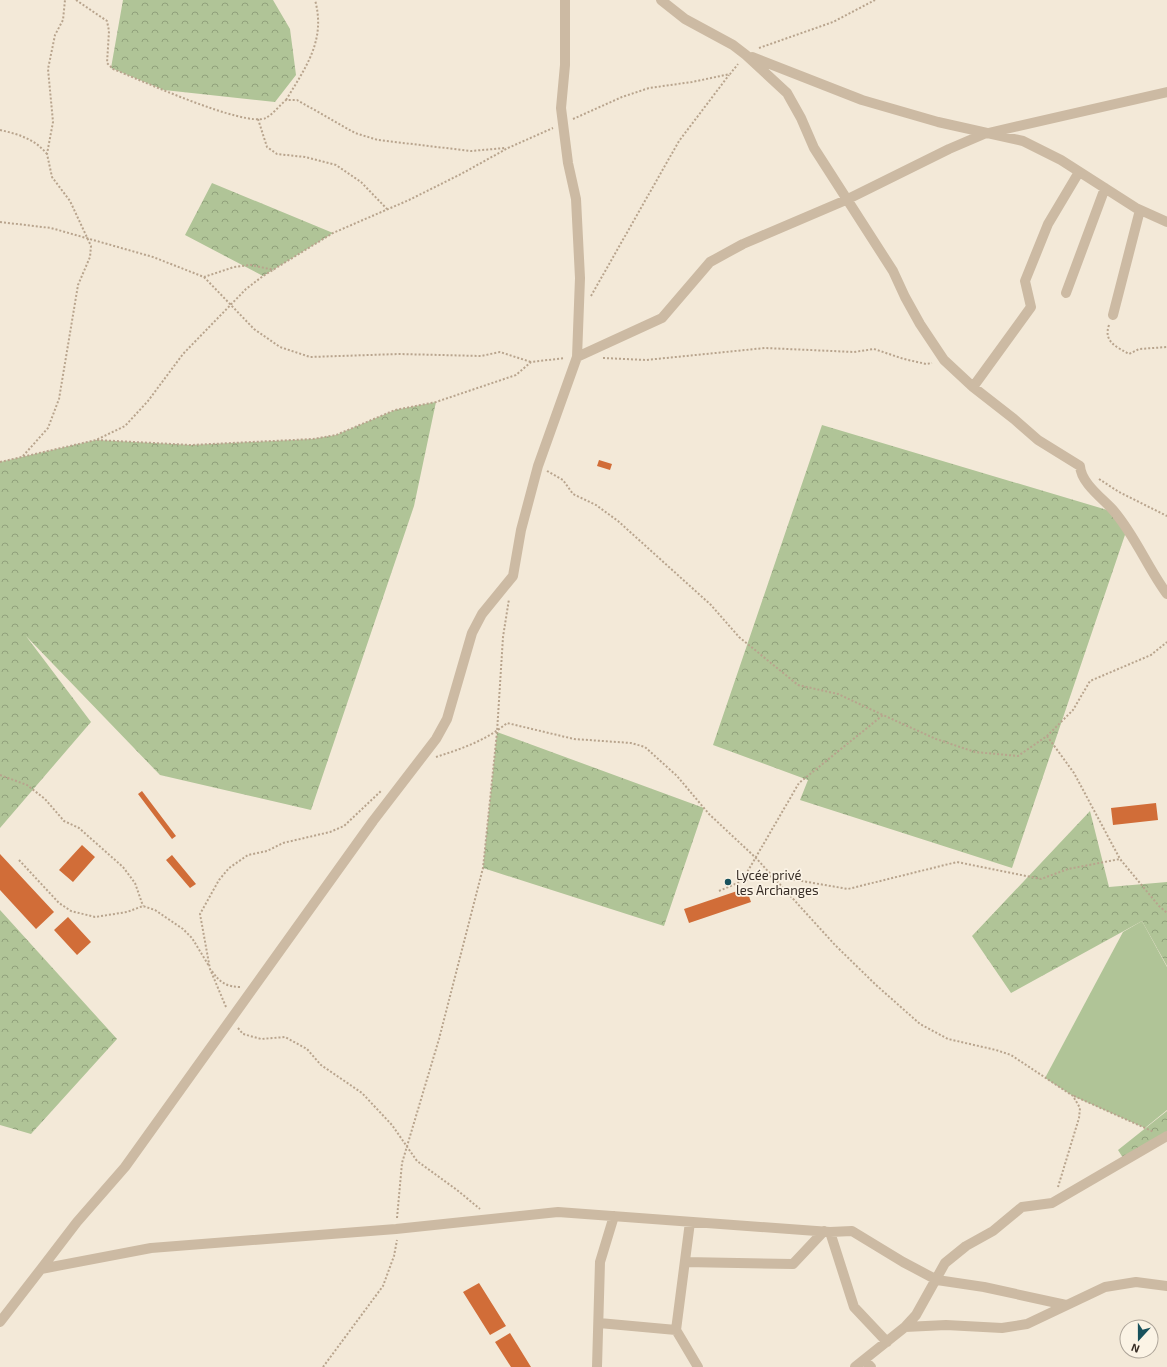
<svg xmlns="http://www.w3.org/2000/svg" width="1167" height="1367" font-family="'Exo 2',sans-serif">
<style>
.forest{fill:url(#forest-crowns)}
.garden{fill:#b0c497}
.building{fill:#d16d38}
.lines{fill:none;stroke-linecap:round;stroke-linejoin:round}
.path{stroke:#b8a48d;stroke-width:2;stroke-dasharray:2 2;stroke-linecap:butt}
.street{stroke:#ccbaa3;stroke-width:10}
.poi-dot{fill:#18515c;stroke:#fbf3e5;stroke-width:1.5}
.labels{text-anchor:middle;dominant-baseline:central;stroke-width:3.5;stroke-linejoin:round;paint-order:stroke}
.poi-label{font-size:13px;fill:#372d26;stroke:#fbf3e5;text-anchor:start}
</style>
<defs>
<pattern id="forest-crowns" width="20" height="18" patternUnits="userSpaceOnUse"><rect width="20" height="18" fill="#b0c497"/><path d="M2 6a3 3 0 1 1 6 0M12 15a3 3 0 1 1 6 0" fill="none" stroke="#90a07b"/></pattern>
</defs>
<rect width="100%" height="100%" fill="#f3e9d8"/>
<path class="forest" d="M123 0H273L290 29 296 75 275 102 164 90 111 68Z
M212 183 333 233 263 276 185 235Z
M436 402 414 506 311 810 160 775 26 636 91 722 0 828V462L96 440 191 445 313 439 336 435 395 410Z
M822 425 1114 512 1127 529 1012 868 800 800 808 780 713 745Z
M497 732 704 808 664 926 483 868Z
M1090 811 1109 887 1167 882V966L1142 921 1011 993 972 936Z
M0 910 117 1039 31 1134 0 1125Z
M1167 1111V1136L1125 1161 1118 1150Z"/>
<path class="garden" d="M1142 921 1167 967V1110L1145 1128 1073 1096 1045 1078 1123 932Z"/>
<path class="building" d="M599 460 612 464 610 470 597 466Z
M142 791 176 836 172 839 138 794Z
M1156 803 1158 820 1113 825 1111 808Z
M82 845 95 857 73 882 59 870Z
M0 854 54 912 36 929 0 890Z
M172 855 196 884 190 888 166 860Z
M746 888 751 902 689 923 684 909Z
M68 917 91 942 77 955 54 930Z
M479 1283 506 1326 490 1335 463 1292Z
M510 1333 531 1367H511L495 1342Z"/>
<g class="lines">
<path class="path" d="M76 0 107 21 109 31 107 63 113 69C138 79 245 128 266 118 273 114 280 105 286 100H297L355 133 378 140 471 151 505 148
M759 48 833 22 875 0
M286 100C306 67 326 40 315 0
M258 119 267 147 277 154 305 157 336 165 361 182 387 209
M573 119 622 97 649 88 692 82 730 74 738 64
M0 130C18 134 35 139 47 154
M0 222 51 228 153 257 204 277 234 267 251 265 274 270
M204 277 254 329 280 347 310 357 399 354 481 356 500 352 531 362
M591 296 679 141 729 75
M1109 325C1103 342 1117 347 1129 354L1139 349 1167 347
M603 358 646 360 765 348 854 352 874 349 904 359 926 364 932 363
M97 440 191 445 313 439 336 435 395 410 436 402 516 375 531 362 565 358
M23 456 48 428 59 399 78 285 90 257 91 246 70 201 52 177 47 154 53 122 48 69 55 35 63 20 65 0
M0 462 96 440 125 426 148 401 183 354 246 289 263 276 333 233 409 200 461 174 508 148 553 128
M547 471 563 480 573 494 596 505 618 521 711 605 739 637 798 685 838 694 883 715
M1099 479 1119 492 1167 516
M1047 736 1074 773 1120 859 1159 906 1167 913
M436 757C461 749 487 740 507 723L574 739 631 743 645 747 677 776 709 814 756 858 835 945 876 985 920 1024 948 1039 996 1050 1011 1055 1073 1096 1080 1108 1079 1118 1058 1187
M0 775 27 785 45 799 64 821 79 828 123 867 135 883 143 906
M19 860 59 903 71 911 95 917 127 912 143 906 155 910 183 929 192 938 209 966
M742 881 773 876 848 889 957 862 1041 879 1068 869 1120 859
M719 891 742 881 799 783 883 715 936 739 975 752 1018 756 1047 736 1073 710 1090 681 1151 655 1167 642
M212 971C220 983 227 987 241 987
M226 1007 210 969 200 914 219 880 229 868 248 855 267 851 283 843 330 832 344 826 381 791
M238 1028 243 1034 261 1039 285 1037 307 1049 321 1065 362 1093 392 1125 417 1161 457 1190 480 1209
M1074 1096 1154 1132
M397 1218 402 1163 439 1039 483 868 497 732 503 637 509 599
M323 1367 383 1286 394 1256 397 1240"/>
<path class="street" d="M661 0 685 19 733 45 746 55 787 93 801 118 814 148 893 271 905 297 920 324 944 360 973 387 1014 419 1038 440 1080 466C1081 483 1102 498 1113 510 1135 535 1147 567 1167 594
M752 57 862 100 938 122 1023 141 1061 160 1136 208 1167 222
M1066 293 1105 188
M1113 315 1140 210
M577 357 662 318 710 262 743 244 846 200 949 149 984 134 1167 92
M973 387 1031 307 1025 281 1048 224 1079 172
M690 1222 676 1330 698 1367
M830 1232 854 1307 887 1342
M685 1262 793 1264 824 1231
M41 1269 77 1222 125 1167 373 821 436 739 447 719 472 633 482 614 513 576 521 530 538 466 577 357 580 278 576 199 568 163 561 108 565 65V0
M0 1322 41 1269 151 1248 396 1229 558 1212 830 1232 852 1231 903 1262 937 1280 984 1287 1066 1305
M599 1323 676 1330
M905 1327 946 1325 1002 1328 1027 1324 1105 1287 1136 1282 1167 1286
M864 1360 871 1367
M597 1367 600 1262 614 1216
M855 1367 905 1327 916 1315 945 1263 966 1246 993 1231 1022 1207 1052 1203 1167 1136"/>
</g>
<circle class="poi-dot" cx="728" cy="882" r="4"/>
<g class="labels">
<g class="poi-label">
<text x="736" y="875">Lycée privé<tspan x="736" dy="15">les Archanges</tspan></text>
</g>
</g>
<g transform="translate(1139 1339) rotate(201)"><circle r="19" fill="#fbf3e5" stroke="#ada499"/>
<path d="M0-3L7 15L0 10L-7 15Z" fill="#18515c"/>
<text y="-6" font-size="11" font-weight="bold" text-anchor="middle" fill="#372d26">N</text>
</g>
</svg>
